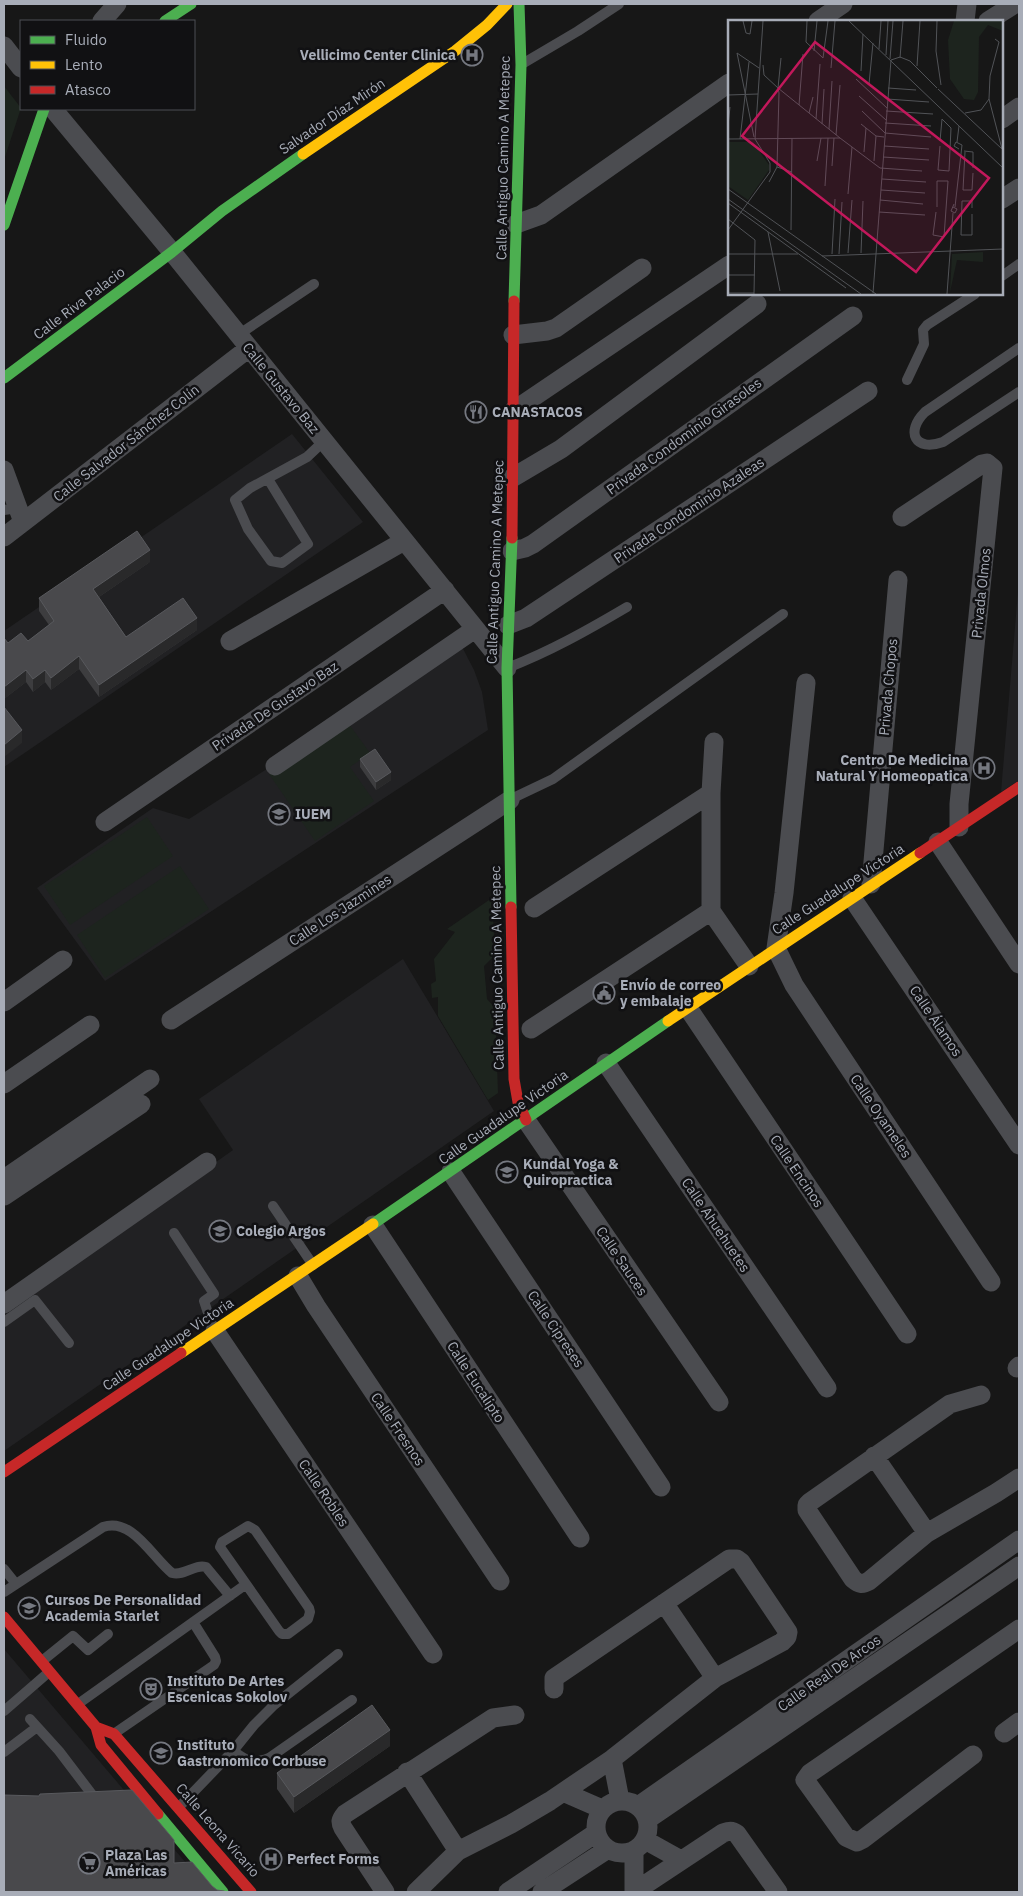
<svg xmlns="http://www.w3.org/2000/svg" width="1023" height="1896" font-family="'IBM Plex Sans',sans-serif">
<style>
.built{fill:#212123}
.green{fill:#1d241e}
.lines{fill:none;stroke-linecap:round;stroke-linejoin:round}
.lane{stroke:#4b4c50;stroke-width:10}
.street{stroke:#4b4c50;stroke-width:19}
.fast{stroke:#4caf50;stroke-width:11}
.slow{stroke:#ffc107;stroke-width:11}
.jam{stroke:#c62828;stroke-width:11}
.wall{fill:#3d3d3f}
.shaded-wall{fill:#29292a}
.building{fill:#49494c;stroke:#58595d}
.labels{text-anchor:middle;dominant-baseline:central;stroke-width:5;stroke-linejoin:round;paint-order:stroke}
.poi-label{font-size:14px;font-weight:bold;fill:#a8adb8;stroke:#111113;text-anchor:start}
.street-label{font-size:14px;fill:#a8adb8;stroke:#111113}
.inset-road{fill:none;stroke:#515357;stroke-width:1}
.view{fill:#c2185b;fill-opacity:0.15;stroke:#c2185b;stroke-width:2.5}
.inset-edge{fill:none;stroke:#a8adb8;stroke-width:2.5}
</style>
<rect width="100%" height="100%" fill="#171717"/>
<path class="built" d="M292 434 363 522 4 767V631Z
M1019 580V780L1001 792Z
M459 641 474 670 482 692 488 730 105 981 37 888 153 808 189 819 365 706Z
M403 959 494 1111 4 1451V1312L233 1150 199 1099Z
M4 1649 174 1849 211 1892H4Z"/>
<path class="green" d="M4 86 21 108 4 160Z
M346 720 370 753 350 767 374 801 315 841 269 774Z
M147 817 173 856 70 925 44 886Z
M180 866 209 909 105 978 77 935Z
M492 898 495 955 484 966 487 999 495 1008 498 1093 488 1100 438 1016V997L432 998 431 984 436 981 434 959 455 932 447 929Z"/>
<g class="lines">
<path class="lane" d="M522 64 578 31 619 4
M1002 276 1019 264
M238 335 314 284
M1019 348 925 412C905 432 915 452 943 442L1019 392
M907 380 924 344 923 330 927 325 975 294
M268 479 308 544 282 563 271 561 248 529 235 500 250 488 307 457 324 441
M4 510 18 508
M507 668C549 652 588 630 627 607
M511 799 553 779 783 614
M273 1206 313 1265
M174 1233 214 1294 204 1301 214 1331
M4 1322 35 1300 69 1343
M248 1526 255 1530 309 1608 310 1612 308 1619 288 1634H282L279 1631 220 1547 222 1542Z
M4 1569 16 1584
M4 1592 103 1527C132 1517 152 1557 172 1573 185 1576 194 1564 206 1567L230 1596
M42 1661 73 1636 88 1650 108 1634
M78 1704 245 1585
M4 1711 49 1672
M30 1719 59 1751 97 1801
M115 1733 214 1665 216 1661 215 1657 193 1622
M233 1751 254 1725 274 1705 338 1654
M4 1752 37 1727
M179 1807 233 1751C248 1761 251 1765 269 1758L352 1700"/>
<path class="street" d="M102 21 117 4
M818 21 843 4
M965 21 967 4
M988 21 1015 4
M4 46 21 68
M53 109 172 252 507 668
M1002 119 1019 107
M1002 199 1019 188
M516 224 541 215 729 83
M513 335 547 331 556 328 642 268
M513 411 729 265
M4 470 23 522
M512 478 561 449 757 304
M902 517 982 464 987 463 993 468 959 804V827
M4 537 249 348
M512 551 525 548 533 544 853 316
M508 625 526 618 868 391
M230 641 404 541
M806 683 784 893 776 948 794 985 991 1282
M714 742 711 793V911L749 966
M275 766 475 629
M105 822 445 590
M938 842 1019 964
M871 884 898 580
M852 898 1019 1145
M534 908 711 793
M4 1002 63 960
M688 1008 907 1334
M171 1020 510 800
M531 1029 711 911
M606 1063 827 1388
M4 1084 90 1025
M526 1120 719 1402
M451 1172 661 1487
M4 1179 150 1079
M4 1196 141 1104
M373 1225 580 1538
M298 1276 316 1306 500 1581
M4 1304 207 1162
M215 1331 433 1654
M1017 1368 1019 1366
M981 1395 950 1404 810 1502 807 1505V1510L853 1579C859 1584 862 1585 869 1581L927 1533 996 1493 1019 1478
M874 1456 927 1533
M664 1603 715 1678
M1004 1733 1019 1722
M973 1755 863 1839 857 1842 846 1837 805 1780 810 1773 1019 1629
M612 1759 620 1800
M407 1772 458 1851
M563 1792 602 1809
M596 1827a26 26 0 1 1 52 0a26 26 0 1 1-52 0Z
M638 1806 1019 1540
M647 1820 1019 1566
M645 1840 681 1860
M634 1850V1892
M385 1892 343 1828C340 1822 340 1820 345 1814L493 1718 515 1715
M416 1892 458 1851 511 1824 550 1801 612 1759 715 1678 782 1642 787 1637 788 1632 741 1562 737 1559H729L554 1678V1689
M508 1892 596 1833
M542 1892 608 1849
M634 1892 723 1833C729 1831 732 1830 737 1834L778 1892"/>
<path class="fast" d="M165 21 191 4
M4 225 44 109
M514 301 521 65 519 4
M4 378 172 252 222 211 303 154
M511 907 507 668 512 538
M373 1224 668 1021
M158 1814 223 1892"/>
<path class="slow" d="M303 154 455 51 487 25 507 4
M668 1021 920 853
M181 1353 373 1224"/>
<path class="jam" d="M512 538 514 301
M920 853 1019 787
M511 907 514 1079 518 1102 526 1120
M4 1472 181 1353
M4 1617 96 1727 101 1745 158 1814
M98 1728 114 1734 251 1892"/>
</g>
<path class="wall" d="M150 562 99 597 126 637 197 630 99 697 79 669 51 690 45 682 33 692 26 682 4 699V638L8 643 28 641 49 625 39 611V598Z
M1019 727V744H1018V728Z
M360 759 391 780 376 790 360 767Z
M390 1746 294 1813 277 1789V1773Z"/>
<path class="shaded-wall" d="M150 550V562L93 601V589Z
M197 618V630L99 697V685Z
M79 656V669L51 690V678Z
M26 670V682L4 699V687Z
M45 670V682L33 692V679Z
M22 730V743L4 757V745Z
M391 772V780L376 790V782Z
M390 1730V1746L294 1813V1797Z"/>
<path class="building" d="M137 531 150 550 93 589 126 637 183 598 197 618 99 685 79 656 51 678 45 670 33 679 26 670 4 687V638L8 643 21 633 28 641 54 621 39 598Z
M4 707 22 730 4 745Z
M375 749 391 772 376 782 360 759Z
M372 1705 390 1730 294 1797 277 1773Z
M132 1790 174 1840V1863L192 1862 212 1886 217 1890 224 1891 226 1892H4V1795L39 1796 40 1794Z"/>
<defs>
<g id="hospital-ring" transform="scale(1.125)"><circle r="9.5" fill="#111113" stroke="#757880" stroke-width="1.5"/><path d="M-5-5h3v3.5h4V-5h3V5h-3V1.5h-4V5h-3Z" fill="#757880"/></g>
<g id="restaurant-ring" transform="scale(1.125)"><circle r="9.5" fill="#111113" stroke="#757880" stroke-width="1.5"/><path d="M-5-6h1v4h1v-4h1v4h1v-4h1v5L-1.5 .5V6h-2V.5L-5-1ZM5-6V6H3V1.5H1.5Q1.5-4 5-6Z" fill="#757880"/></g>
<g id="university-ring" transform="scale(1.125)"><circle r="9.5" fill="#111113" stroke="#757880" stroke-width="1.5"/><path d="M0-5L7-2L0 1L-7-2ZM-4 1L0 2.5L4 1V4Q0 6-4 4Z" fill="#757880"/></g>
<g id="civic-ring" transform="scale(1.125)"><circle r="9.5" fill="#111113" stroke="#757880" stroke-width="1.5"/><path d="M-.6-6.5H3V-4.5H.6V-3L4-1V1h2V6H-6V1h2V-1L-.6-3ZM-1.2 2.5V6h2.4V2.5Z" fill="#757880"/></g>
<g id="school-ring" transform="scale(1.125)"><circle r="9.5" fill="#111113" stroke="#757880" stroke-width="1.5"/><path d="M0-5L7-2L0 1L-7-2ZM-4 1L0 2.5L4 1V4Q0 6-4 4Z" fill="#757880"/></g>
<g id="theatre-ring" transform="scale(1.125)"><circle r="9.5" fill="#111113" stroke="#757880" stroke-width="1.5"/><path d="M-5-5.5Q0-4 5-5.5V0Q5 5 0 6Q-5 5-5 0ZM-3.3-2.5H-1v1.5H-3.3ZM1-2.5H3.3v1.5H1ZM-2.8 1Q0 5.5 2.8 1Z" fill="#757880"/></g>
<g id="supermarket-ring" transform="scale(1.125)"><circle r="9.5" fill="#111113" stroke="#757880" stroke-width="1.5"/><path d="M-6-5.5h2.5l.6 2H6L4.5 2H-2.5L-4.4-4H-6ZM-1.5 3.2a1.3 1.3 0 1 0 .1 0ZM3 3.2a1.3 1.3 0 1 0 .1 0Z" fill="#757880"/></g>
</defs>
<g fill-rule="evenodd">
<use href="#hospital-ring" x="472" y="55"/>
<use href="#restaurant-ring" x="476" y="412"/>
<use href="#hospital-ring" x="984" y="768"/>
<use href="#university-ring" x="279" y="814"/>
<use href="#civic-ring" x="604" y="993"/>
<use href="#school-ring" x="507" y="1172"/>
<use href="#school-ring" x="220" y="1231"/>
<use href="#school-ring" x="29" y="1608"/>
<use href="#theatre-ring" x="151" y="1689"/>
<use href="#university-ring" x="161" y="1753"/>
<use href="#hospital-ring" x="271" y="1859"/>
<use href="#supermarket-ring" x="89" y="1863"/>
</g>
<g class="labels">
<g class="poi-label">
<text x="456" y="55" text-anchor="end">Vellicimo Center Clinica</text>
<text x="492" y="412">CANASTACOS</text>
<text x="968" y="760" text-anchor="end">Centro De Medicina<tspan x="968" dy="16">Natural Y Homeopatica</tspan></text>
<text x="295" y="814">IUEM</text>
<text x="620" y="985">Envío de correo<tspan x="620" dy="16">y embalaje</tspan></text>
<text x="523" y="1164">Kundal Yoga &amp;<tspan x="523" dy="16">Quiropractica</tspan></text>
<text x="236" y="1231">Colegio Argos</text>
<text x="45" y="1600">Cursos De Personalidad<tspan x="45" dy="16">Academia Starlet</tspan></text>
<text x="167" y="1681">Instituto De Artes<tspan x="167" dy="16">Escenicas Sokolov</tspan></text>
<text x="177" y="1745">Instituto<tspan x="177" dy="16">Gastronomico Corbuse</tspan></text>
<text x="105" y="1855">Plaza Las<tspan x="105" dy="16">Américas</tspan></text>
<text x="287" y="1859">Perfect Forms</text>
</g>
<g class="street-label">
<text transform="translate(332 116) rotate(-34)">Salvador Díaz Mirón</text>
<text transform="translate(503 158) rotate(-89)">Calle Antiguo Camino A Metepec</text>
<text transform="translate(79 303) rotate(-37)">Calle Riva Palacio</text>
<text transform="translate(281 388) rotate(51)">Calle Gustavo Baz</text>
<text transform="translate(684 436) rotate(-36)">Privada Condominio Girasoles</text>
<text transform="translate(126 443) rotate(-38)">Calle Salvador Sánchez Colín</text>
<text transform="translate(689 510) rotate(-34)">Privada Condominio Azaleas</text>
<text transform="translate(495 562) rotate(-88)">Calle Antiguo Camino A Metepec</text>
<text transform="translate(981 593) rotate(-84)">Privada Olmos</text>
<text transform="translate(888 687) rotate(-85)">Privada Chopos</text>
<text transform="translate(275 706) rotate(-34)">Privada De Gustavo Baz</text>
<text transform="translate(838 889) rotate(-33)">Calle Guadalupe Victoria</text>
<text transform="translate(340 910) rotate(-33)">Calle Los Jazmines</text>
<text transform="translate(497 968) rotate(-91)">Calle Antiguo Camino A Metepec</text>
<text transform="translate(936 1021) rotate(56)">Calle Álamos</text>
<text transform="translate(881 1116) rotate(56)">Calle Oyameles</text>
<text transform="translate(503 1117) rotate(-35)">Calle Guadalupe Victoria</text>
<text transform="translate(797 1171) rotate(56)">Calle Encinos</text>
<text transform="translate(716 1225) rotate(56)">Calle Ahuehuetes</text>
<text transform="translate(622 1261) rotate(56)">Calle Sauces</text>
<text transform="translate(556 1329) rotate(56)">Calle Cipreses</text>
<text transform="translate(168 1344) rotate(-34)">Calle Guadalupe Victoria</text>
<text transform="translate(476 1382) rotate(57)">Calle Eucalipto</text>
<text transform="translate(398 1429) rotate(56)">Calle Fresnos</text>
<text transform="translate(324 1493) rotate(56)">Calle Robles</text>
<text transform="translate(829 1673) rotate(-35)">Calle Real De Arcos</text>
<text transform="translate(218 1830) rotate(49)">Calle Leona Vicario</text>
</g>
</g>
<g transform="translate(728 20)">
<rect width="275" height="275" fill="#171717"/>
<path d="M226 1H275V11L260 5 251 17 250 72 246 80 236 79 222 59 220 20ZM0 122H25L41 145V150L20 180 0 166ZM255 232V242L229 240 222 272 224 234Z" fill="#1d241e"/>
<path class="inset-road" d="M15 1 18 13 22 14 24 1M79 1 78 22 95 38 100 1M121 1 275 148M209 1 208 31 213 65M267 19 271 22 262 56 261 79 274 129M145 23 141 64 159 79 201 82M151 29 153 1M86 31 89 1M9 33 26 117M9 33 31 48M158 35 160 1M53 38 50 68 112 118 152 148 194 151M172 38 175 1M162 39 165 1M35 45 36 55 50 68 51 73 49 147 41 162M189 46 192 1M103 48 107 1M133 51 135 14M128 59 159 88M160 68 188 70M210 69 274 129M0 75 30 74M131 76 158 100M71 85 75 34M134 91 157 113 203 117M158 91 205 94M81 93 85 77M237 93 253 90 261 79M88 99 92 44M157 103 203 106M94 104 96 69M133 104 148 116 156 117M0 106 2 87M101 109 104 61M108 115 112 65M0 119 112 118M12 119 21 42M212 121 214 99M229 122 231 106M156 126 201 129M212 126 210 150 221 151 223 108 214 99M236 131 245 132V148M136 132 138 108M237 132 235 170H244L245 153M155 137 201 140M89 141 93 118M146 141 148 116M104 146 106 118M49 147 64 152M154 159 198 162M97 166 100 118M0 169 148 274M153 170 197 173M120 174 124 127M0 179 133 274M152 180 195 184M0 183 118 268M225 187 229 189 227 193 223 191 226 184M227 187 234 125 228 122 226 126 231 129M151 192 197 195M208 192 205 215 216 217 220 161H209V187M244 194V215H233L234 181H244V188M0 199 27 220 26 274M0 210 42 152V143L27 119 35 1M63 210 64 118M40 212 52 271M120 233 124 180M133 233 135 181M0 234H70M104 234 107 179M111 234 114 182M94 236 275 229M0 255H27M0 273H26M145 273 163 40 172 37 182 41 209 68M219 274 225 193"/>
<path class="view" d="M87 22 261 158 188 252 14 116Z"/>
<rect width="275" height="275" class="inset-edge"/>
</g>
<rect width="1023" height="1896" fill="none" stroke="#a8adb8" stroke-width="10"/>
<rect x="20" y="20" width="175" height="90" fill="#111113" stroke="#4d4f55"/>
<rect x="30" y="36" width="25" height="8" fill="#4caf50" stroke="#4d4f55"/>
<text x="65" y="45" font-size="15" fill="#a8adb8">Fluido</text>
<rect x="30" y="61" width="25" height="8" fill="#ffc107" stroke="#4d4f55"/>
<text x="65" y="70" font-size="15" fill="#a8adb8">Lento</text>
<rect x="30" y="86" width="25" height="8" fill="#c62828" stroke="#4d4f55"/>
<text x="65" y="95" font-size="15" fill="#a8adb8">Atasco</text>
</svg>
